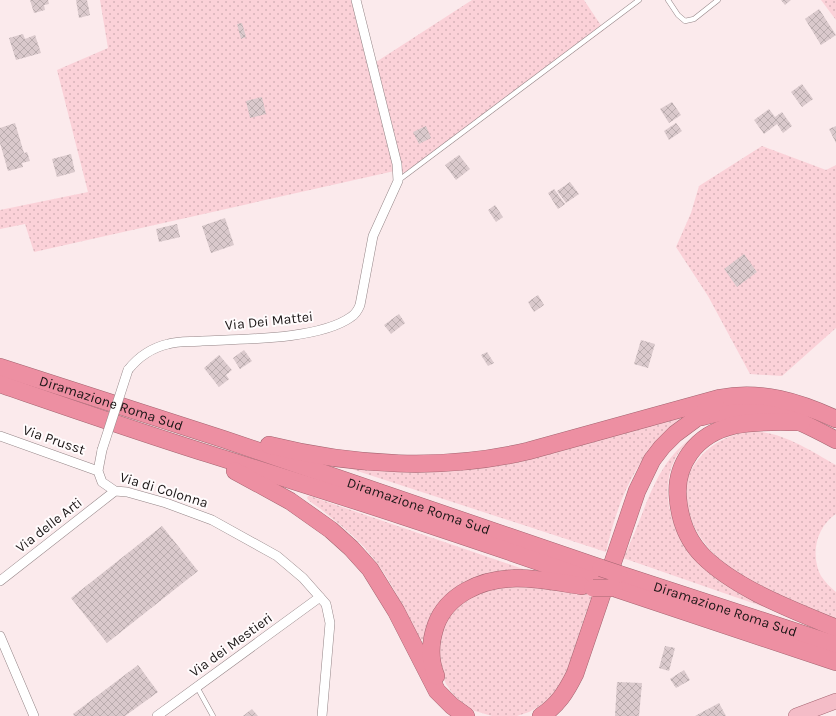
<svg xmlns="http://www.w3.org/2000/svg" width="836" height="716" font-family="Karla,sans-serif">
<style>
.grass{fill:url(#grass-dots)}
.building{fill:url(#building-cross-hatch)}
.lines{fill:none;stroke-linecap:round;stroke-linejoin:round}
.service-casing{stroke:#948587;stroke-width:5.5}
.minor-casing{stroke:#948587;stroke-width:10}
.primary-casing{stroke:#a46571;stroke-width:16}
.motorway-casing{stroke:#a46571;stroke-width:18}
.service{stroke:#fff;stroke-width:4.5}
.minor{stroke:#fff;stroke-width:9}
.primary{stroke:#f4bcc7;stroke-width:15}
.motorway{stroke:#ed8fa2;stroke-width:17}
.minor-bridge-casing{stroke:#948587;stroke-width:10;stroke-linecap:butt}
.motorway-bridge-casing{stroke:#a46571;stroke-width:18;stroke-linecap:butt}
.minor-bridge{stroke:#fff;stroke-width:9}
.motorway-bridge{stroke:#ed8fa2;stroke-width:17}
.labels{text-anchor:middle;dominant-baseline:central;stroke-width:4;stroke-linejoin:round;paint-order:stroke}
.street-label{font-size:14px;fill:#1b1616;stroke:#fffbfc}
</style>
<defs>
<pattern id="grass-dots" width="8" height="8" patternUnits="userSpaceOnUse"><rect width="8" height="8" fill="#fbd1d8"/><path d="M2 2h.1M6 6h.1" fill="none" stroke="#d7b3b9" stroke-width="1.8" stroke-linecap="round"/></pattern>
<pattern id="building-cross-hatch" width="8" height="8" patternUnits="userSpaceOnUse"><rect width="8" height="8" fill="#dac9cc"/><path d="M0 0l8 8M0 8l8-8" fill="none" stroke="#baacae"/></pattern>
</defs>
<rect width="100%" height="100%" fill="#fbeaec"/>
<path class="grass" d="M100 0H356L373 64 472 0H584L604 30 406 174 399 170 34 252 25 224 0 229V210L88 192 57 70 108 48Z
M821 0H836V20Z
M762 146 826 170 836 165V328L782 376 750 374 708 296 676 247 691 213 699 186Z
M684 416C640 447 617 501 606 552L342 466 405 468Z
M748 431C782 431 807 449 836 465V514C816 527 810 555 821 576 825 582 830 587 836 592V621C784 597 694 568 687 501 686 491 685 481 690 472 704 447 721 438 748 431Z
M690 439C685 445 678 452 675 459 662 485 668 514 680 538L796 618 623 558C645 517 651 468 690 439Z
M308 496H310L526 570 485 575 425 639 420 640C404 608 389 575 365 548 352 534 338 523 323 511 319 507 310 503 307 498Z
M486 585 567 586 593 595 586 612 566 674 560 687 552 696 541 705 529 712 517 716H492L475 711 464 705 453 694 446 684 440 671 437 643 446 617 471 592Z"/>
<path class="building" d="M30 0H48L49 4 44 5 45 10 34 13Z
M76 0H87L90 15 79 18Z
M781 0H791L785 5Z
M819 9 836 35 821 45 805 19Z
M242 23 246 37 241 39 237 24Z
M23 34 25 39 35 35 41 53 16 60 9 38Z
M802 84 813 99 802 107 791 92Z
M262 97 266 114 250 118 246 101Z
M672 102 681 115 669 123 660 109Z
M769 109 775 117 782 112 792 126 783 133 777 124 764 134 754 120Z
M15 123 24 153 27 152 30 161 22 163 23 167 8 171 0 143V128Z
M676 123 682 131 669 140 664 131Z
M426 126 431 138 419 144 413 132Z
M836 126V143L829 129Z
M71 154 75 172 57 177 52 159Z
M459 155 470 169 456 180 445 165Z
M570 182 579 194 566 203 557 191Z
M554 189 565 204 558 209 548 193Z
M495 205 503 217 496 222 488 210Z
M225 218 234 245 211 253 202 226Z
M177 224 180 237 159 242 156 229Z
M744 254 757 272 737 287 724 269Z
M538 295 544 305 534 312 528 302Z
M399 314 405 323 391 334 384 325Z
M641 340 655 344 648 368 634 364Z
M244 350 252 361 240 369 233 358Z
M487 352 494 363 488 366 481 355Z
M219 355 232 370 226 375 229 379 219 387 204 368Z
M162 526 198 571 107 643 71 598Z
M665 646 675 648 669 671 659 668Z
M138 665 158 692 125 716H74L73 714Z
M684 670 690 680 676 688 670 679Z
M617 682 642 683 639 716H615Z
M719 703 726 716H695Z
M252 709 258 716H243Z"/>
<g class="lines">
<g class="service-casing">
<path id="service" d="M668 0 678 15 685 21 694 19 718 0
M399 180 639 0
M197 687 213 716"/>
</g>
<g class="minor-casing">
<path id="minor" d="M128 370C139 356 151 348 168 344 178 341 191 342 202 341 241 339 319 340 351 317 356 314 358 310 360 305L373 236 398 181 397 164 356 0
M0 436 98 471
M102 450 98 471 102 482 115 491 127 492 166 503 212 520 277 556 303 578 326 604 330 623 322 716
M0 581 115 491
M0 636 34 716
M157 716 320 597"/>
</g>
<g class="primary-casing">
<path id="primary" d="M796 716 836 701"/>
</g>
<g class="motorway-casing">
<g id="motorway">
<path id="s1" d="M0 367 223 439 601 568"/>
<path d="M0 384C70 408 139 432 209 454 339 495 468 536 596 582"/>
<path d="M701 417C759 401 785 413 836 440"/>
<path d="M802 422C763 422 716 417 690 453 680 467 676 481 678 499 680 520 687 540 703 556 736 589 793 610 836 628"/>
<path d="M269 445C353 466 444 471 528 451L720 398C761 390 799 402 836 419"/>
<path d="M235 471 290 501 331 530 351 548 370 569 396 611 437 691 452 706 466 716"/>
<path id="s2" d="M619 574 836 645"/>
<path d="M614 588 836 662"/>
<path d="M436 676C429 659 430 642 436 625 441 611 452 599 466 591 503 570 542 580 582 586"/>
<path d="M541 716C558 705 566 692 575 674L637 491 652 460 662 447 675 434 698 417 715 403"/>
</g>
</g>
<use href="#service" class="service"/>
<use href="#minor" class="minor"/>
<use href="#primary" class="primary"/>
<use href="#motorway" class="motorway"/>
<g class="minor-bridge-casing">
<path id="minor-bridge" d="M102 450 128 370"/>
</g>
<g class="motorway-bridge-casing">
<path id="motorway-bridge" d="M601 568 619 574
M593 588H614"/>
</g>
<use href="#minor-bridge" class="minor-bridge"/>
<use href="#motorway-bridge" class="motorway-bridge"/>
</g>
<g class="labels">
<g class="street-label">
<text transform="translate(269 321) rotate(-6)">Via Dei Mattei</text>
<text stroke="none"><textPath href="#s1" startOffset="117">Diramazione Roma Sud</textPath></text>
<text transform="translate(54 440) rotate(19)">Via Prusst</text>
<text transform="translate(164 490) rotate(17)">Via di Colonna</text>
<text stroke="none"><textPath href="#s1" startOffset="441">Diramazione Roma Sud</textPath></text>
<text transform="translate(49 525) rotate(-38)">Via delle Arti</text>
<text stroke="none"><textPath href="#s2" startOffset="112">Diramazione Roma Sud</textPath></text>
<text transform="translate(231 645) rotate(-36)">Via dei Mestieri</text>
</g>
</g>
</svg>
